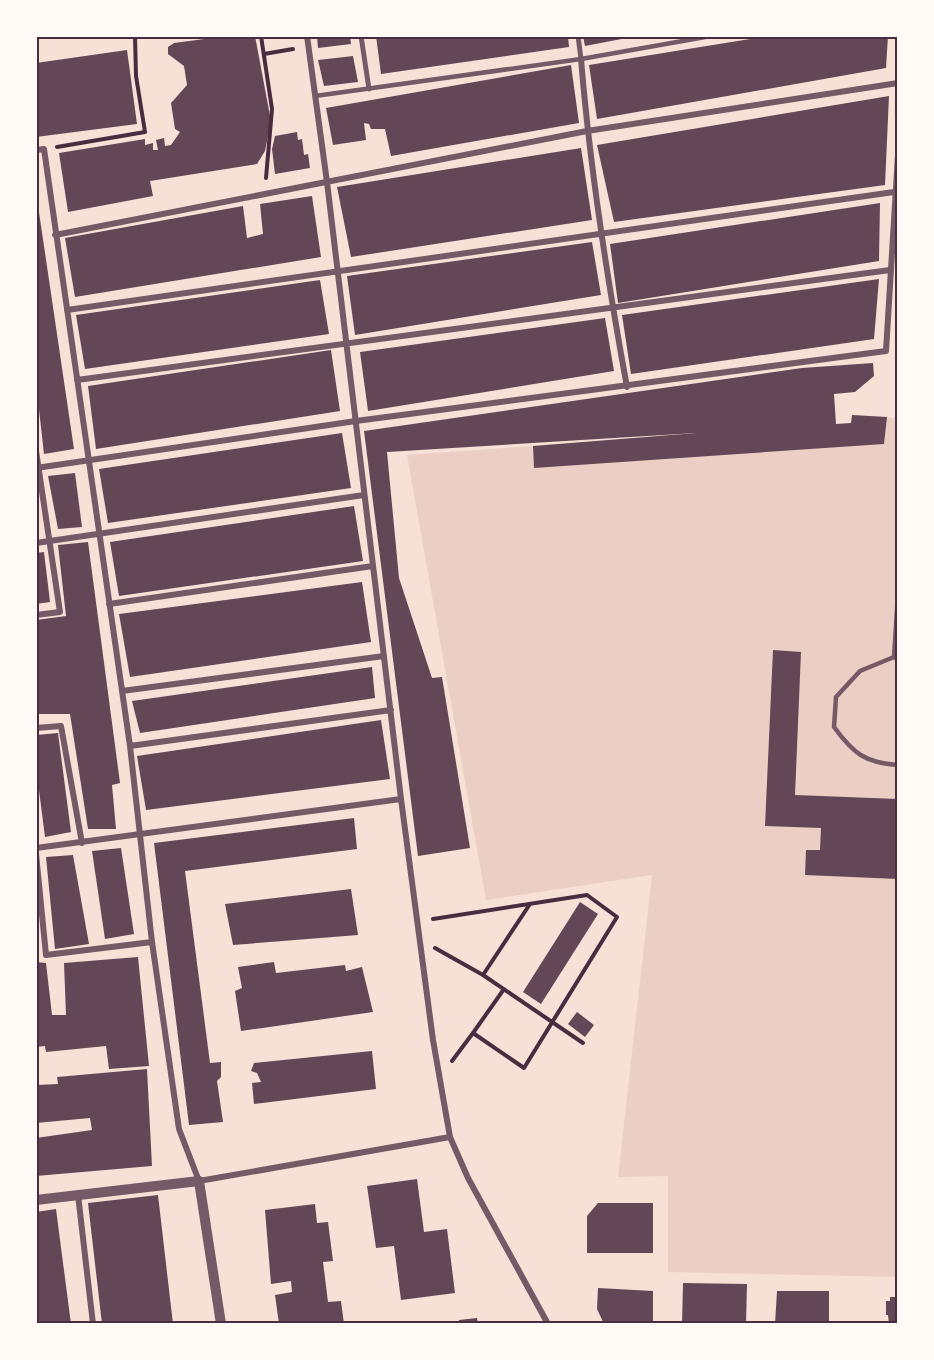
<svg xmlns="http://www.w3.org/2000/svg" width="934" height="1360" font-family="'Alegreya Sans',sans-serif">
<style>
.green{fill:#ebcfc5}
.building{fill:#644757}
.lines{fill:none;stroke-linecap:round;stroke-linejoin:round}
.path{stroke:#4a2c40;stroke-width:4}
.service{stroke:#755966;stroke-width:4.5}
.pedestrian{stroke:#755966;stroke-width:5}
.minor{stroke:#755966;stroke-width:6}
.tertiary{stroke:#755966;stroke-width:10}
.neatline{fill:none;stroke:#4a2c40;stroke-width:2}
</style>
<rect width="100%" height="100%" fill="#f7e1d7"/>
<path class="green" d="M852 415 898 418V1277L668 1272V1176L618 1177 652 875 486 900 407 455 851 423Z"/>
<path class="building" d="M227 36H255L271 121 265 151 257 164 150 181 153 196 68 212 59 153 145 139V145L153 143V150H158L156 140 164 138 165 146 171 145 180 132 175 129 171 103 187 85 184 66 168 54V47L174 43Z
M317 36H350L351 44 318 48Z
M376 36H568L569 47 381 74Z
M583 36H632V37L585 46Z
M768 36H888L886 68 597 119 589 65Z
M127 50 137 124 36 137V63Z
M353 56 358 82 324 86 318 60Z
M571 65 579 123 391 156 385 129H371L369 124 364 123 366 140 333 145 326 108Z
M889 96 885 185 614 222 597 145Z
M297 132 298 140 302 139 304 155 308 154 310 168 275 174 272 149 275 136Z
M581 148 592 220 351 257 337 187Z
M36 192 74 449 44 454 36 383Z
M312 196 321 257 75 297 65 238 243 206 247 238 263 234 260 204Z
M880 203 879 261 618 303 610 244Z
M592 242 601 295 355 335 347 276Z
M879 279 874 339 631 374 622 315Z
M320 280 329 334 85 369 76 315Z
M605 318 614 371 368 411 360 352Z
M331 350 340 411 96 449 88 386Z
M873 363 874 376 855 392 834 394 836 424 851 423 852 415 887 417 884 444 534 468 533 446 696 433 387 452 399 578 432 678 442 677 470 848 418 856 364 431 802 368Z
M342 433 351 488 108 523 99 469Z
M75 473 82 527 58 529 48 476Z
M354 506 363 561 119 596 110 542Z
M88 542 120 783 112 785 116 829H88L70 714H36V620L66 616 58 545Z
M44 552 50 602 36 604V553Z
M362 582 371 642 130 677 119 614Z
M773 650 801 652 795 795 898 799V879L805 875 806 850H820L821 828 765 826Z
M372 667 375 698 140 733 132 701Z
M381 720 390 779 146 810 137 756Z
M58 733 71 832 45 837 36 767V735Z
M354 818 357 849 185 871 210 1063 221 1062V1077L217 1081 223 1122 189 1125 154 843Z
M121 848 134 934 105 939 92 851Z
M73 855 89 944 55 949 46 857Z
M351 889 358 935 233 945 225 904Z
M580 902 598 914 541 1004 523 992Z
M138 957 149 1066 109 1069 106 1046 46 1052 45 1046 36 1047V962L46 963 52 1015H66L64 963Z
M274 962 276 973 345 965 346 971 362 967 373 1012 241 1031 235 991 242 988 238 967Z
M577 1012 594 1025 585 1037 568 1024Z
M372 1051 376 1089 254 1104 252 1083 261 1082 257 1073 251 1071 254 1063Z
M147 1069 152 1166 36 1176V1138L92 1130 90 1118 36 1123V1085L58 1084 57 1077Z
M417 1179 424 1232 447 1229 455 1293 401 1300 394 1246 376 1248 367 1186Z
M158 1195 173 1324H102L88 1203Z
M598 1203H653V1253H587V1216Z
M315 1204 317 1223 328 1222 333 1261 323 1262 328 1302 341 1301 344 1324H279L275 1295 292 1292 291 1281 271 1284 265 1210Z
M56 1209 71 1324H36V1212Z
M683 1283 747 1284 746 1324H682Z
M598 1288 653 1291V1324H604L597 1309Z
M777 1291H829V1324H775Z
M890 1297H898V1324H889L888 1315H886V1301H890Z
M477 1318 478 1324H459V1320Z"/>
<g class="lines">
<path class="path" d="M261 36 272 109 266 178
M264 54 293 49
M57 147 145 132 136 76 135 36
M433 919 587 895 617 917 524 1068 473 1033 452 1061
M435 948 483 975 583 1043
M483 975 530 904
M473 1033 504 989"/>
<path class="service" d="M315 96 581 59 711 36
M894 657 898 594
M898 660 894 657 860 671 836 697 834 727C853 753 865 763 898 765"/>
<path class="pedestrian" d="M361 36 369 89
M578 36 581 59"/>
<path class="minor" d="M307 36 327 182 401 799 433 1040 450 1137 468 1178 548 1324
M581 59C590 169 607 278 627 387
M36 150 44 149 130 746 152 942 179 1129 199 1181 450 1137
M55 235 587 131 898 83
M67 310 894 192
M77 380 890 270
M36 451 60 612 36 615
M36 468 356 421 886 351 898 155
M36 543 364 495
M109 604 373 566
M122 691 384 656
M36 728 61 726 82 843
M130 746 391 710
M36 848 401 799
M36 854 46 955 152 942
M78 1195 93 1324"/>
<path class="tertiary" d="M36 1200 199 1181 221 1324"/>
</g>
<rect width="934" height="1360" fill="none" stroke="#fffaf5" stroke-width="75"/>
<rect x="38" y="38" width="858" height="1284" class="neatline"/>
</svg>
